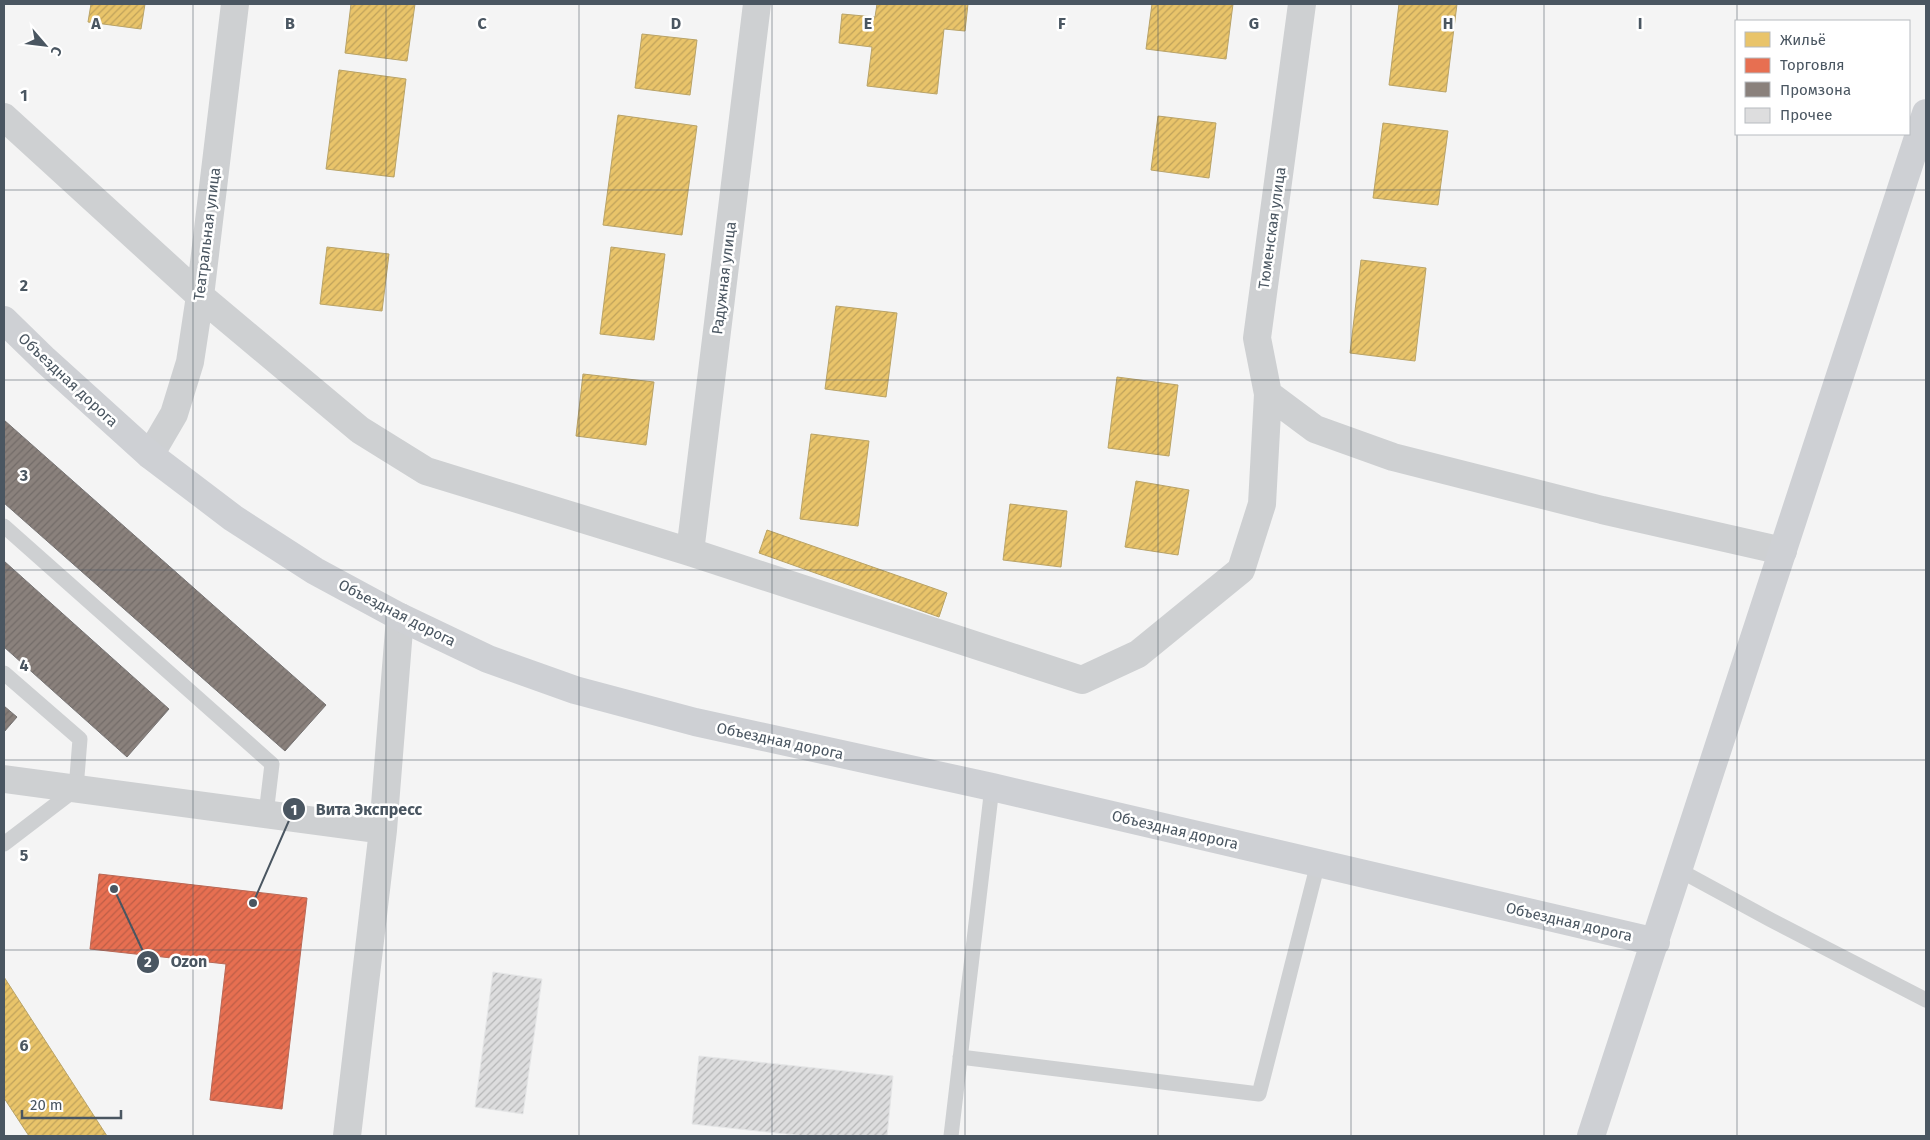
<svg xmlns="http://www.w3.org/2000/svg" width="1930" height="1140" font-family="'Fira Sans',sans-serif">
<style>
.homes{fill:url(#homes-hatch);stroke:#b9a367}
.shops{fill:url(#shops-hatch);stroke:#b86856}
.industry{fill:url(#industry-hatch);stroke:#777474}
.building{fill:url(#building-hatch);stroke:#e5e6e7}
.lines{fill:none;stroke-linecap:round;stroke-linejoin:round}
.lane{stroke:#ced0d2;stroke-width:15}
.street{stroke:#ced0d2;stroke-width:28}
.secondary{stroke:#ced0d4;stroke-width:28}
.grid{fill:none;stroke:#4a5661;stroke-width:1;stroke-opacity:0.55}
.labels{text-anchor:middle;dominant-baseline:central;stroke-width:5;stroke-linejoin:round;paint-order:stroke}
.street-label{font-size:15px;fill:#4a5661;stroke:#fff}
.grid-label{font-size:16px;text-anchor:middle;font-weight:bold;fill:#4a5661;stroke:#fff;stroke-width:5;stroke-linejoin:round;paint-order:stroke}
.leader{fill:none;stroke:#4a5661;stroke-width:2}
.callout-dot{fill:#4a5661;stroke:#fff;stroke-width:2}
.mark-label{font-size:15px;text-anchor:middle;font-weight:bold;fill:#fff}
.callout-label{font-size:16px;text-anchor:middle;font-weight:bold;fill:#4a5661;stroke:#fff;stroke-width:5;stroke-linejoin:round;paint-order:stroke}
</style>
<defs>
<pattern id="homes-hatch" width="6" height="6" patternUnits="userSpaceOnUse" patternTransform="scale(1.25)"><rect width="6" height="6" fill="#e9c46a"/><path d="M-1 1l2-2M0 6l6-6M5 7l2-2" fill="none" stroke="#bfa25b"/></pattern>
<pattern id="shops-hatch" width="6" height="6" patternUnits="userSpaceOnUse" patternTransform="scale(1.25)"><rect width="6" height="6" fill="#e76f51"/><path d="M-1 1l2-2M0 6l6-6M5 7l2-2" fill="none" stroke="#bd5e47"/></pattern>
<pattern id="industry-hatch" width="6" height="6" patternUnits="userSpaceOnUse" patternTransform="scale(1.25)"><rect width="6" height="6" fill="#8a817c"/><path d="M-1 1l2-2M0 6l6-6M5 7l2-2" fill="none" stroke="#736c69"/></pattern>
<pattern id="building-hatch" width="6" height="6" patternUnits="userSpaceOnUse" patternTransform="scale(1.25)"><rect width="6" height="6" fill="#ddddde"/><path d="M-1 1l2-2M0 6l6-6M5 7l2-2" fill="none" stroke="#b5b6b7"/></pattern>
</defs>
<rect width="100%" height="100%" fill="#f4f4f4"/>
<path class="homes" d="M91 4H145L141 29 88 22Z
M351 4H415L407 61 345 53Z
M877 4H968L965 31 944 29 937 94 867 86 872 47 839 43 842 14 875 17Z
M1152 4H1233L1226 59 1146 49Z
M1399 4H1457L1446 92 1389 85Z
M642 34 697 40 690 95 635 88Z
M339 70 406 79 394 177 326 169Z
M618 115 697 126 682 235 603 225Z
M1158 116 1216 123 1209 178 1151 170Z
M1383 123 1448 131 1438 205 1373 198Z
M327 247 389 254 382 311 320 304Z
M611 247 665 254 654 340 600 334Z
M1361 260 1426 268 1415 361 1350 353Z
M836 306 897 313 886 397 825 389Z
M583 374 654 382 646 445 576 436Z
M1117 377 1178 385 1169 456 1108 448Z
M811 434 869 441 858 526 800 519Z
M1136 481 1189 490 1178 555 1125 547Z
M1010 504 1067 511 1061 567 1003 560Z
M767 530 947 593 939 617 759 553Z
M4 977 107 1136H29L4 1098Z"/>
<path class="shops" d="M99 874 307 898 282 1109 210 1100 226 964 90 949Z"/>
<path class="industry" d="M4 420 326 705 285 751 4 503Z
M4 561 169 709 127 757 4 647Z
M4 706 17 717 4 732Z"/>
<path class="building" d="M493 972 542 979 523 1114 475 1107Z
M699 1056 893 1076 887 1136H805L692 1124Z"/>
<g class="lines">
<path class="lane" d="M4 526 272 764 266 814
M4 673 80 739 76 789 4 844
M1679 870 1771 920 1926 1000
M960 1057 1259 1094 1318 863
M951 1136 992 787"/>
<path class="street" d="M1302 4 1257 338 1268 394 1315 429 1393 457 1602 510 1783 551
M4 117 200 296 360 430 426 471 690 552 1082 680 1138 654 1241 570 1262 504 1268 394
M150 455 174 414 190 362 200 296 235 4
M690 552 757 4
M4 779 383 830
M347 1136 383 830 400 617"/>
<path class="secondary" d="M4 320 45 360 150 455 233 518 315 571 400 617 488 659 575 690 695 722 992 787 1656 942
M1591 1136 1926 113"/>
</g>
<path class="grid" d="M193 4V1136M386 4V1136M579 4V1136M772 4V1136M965 4V1136M1158 4V1136M1351 4V1136M1544 4V1136M1737 4V21M1737 134V1136M4 190H1926M4 380H1926M4 570H1926M4 760H1926M4 950H1926"/>
<g class="labels">
<g class="street-label">
<text transform="translate(1272 228) rotate(-82)">Тюменская улица</text>
<text transform="translate(207 234) rotate(-83)">Театральная улица</text>
<text transform="translate(724 278) rotate(-83)">Радужная улица</text>
<text transform="translate(68 380) rotate(43)">Объездная дорога</text>
<text transform="translate(397 613) rotate(27)">Объездная дорога</text>
<text transform="translate(780 741) rotate(12)">Объездная дорога</text>
<text transform="translate(1175 830) rotate(13)">Объездная дорога</text>
<text transform="translate(1569 922) rotate(13)">Объездная дорога</text>
</g>
</g>
<g class="grid-label">
<text x="96" y="29">A</text>
<text x="290" y="29">B</text>
<text x="482" y="29">C</text>
<text x="676" y="29">D</text>
<text x="868" y="29">E</text>
<text x="1062" y="29">F</text>
<text x="1254" y="29">G</text>
<text x="1448" y="29">H</text>
<text x="1640" y="29">I</text>
<text x="24" y="101">1</text>
<text x="24" y="291">2</text>
<text x="24" y="481">3</text>
<text x="24" y="671">4</text>
<text x="24" y="861">5</text>
<text x="24" y="1051">6</text>
</g>
<path class="leader" d="M253 903L294 809M114 889L148 962"/>
<g class="callout-dot">
<circle cx="253" cy="903" r="5"/>
<circle cx="114" cy="889" r="5"/>
<circle cx="294" cy="809" r="12"/>
<circle cx="148" cy="962" r="12"/>
</g>
<g class="mark-label">
<text x="294" y="815">1</text>
<text x="148" y="967">2</text>
</g>
<g class="callout-label">
<text x="369" y="815">Вита Экспресс</text>
<text x="189" y="967">Ozon</text>
</g>
<rect width="1930" height="1140" fill="none" stroke="#4a5661" stroke-width="10"/>
<rect x="1735" y="20" width="175" height="115" fill="#ffffff" stroke="#b7bbc0"/>
<rect x="1745" y="32" width="25" height="15" fill="#e9c46a" stroke="#b7bbc0"/>
<text x="1780" y="45" font-size="15" fill="#4a5661">Жильё</text>
<rect x="1745" y="58" width="25" height="15" fill="#e76f51" stroke="#b7bbc0"/>
<text x="1780" y="70" font-size="15" fill="#4a5661">Торговля</text>
<rect x="1745" y="82" width="25" height="15" fill="#8a817c" stroke="#b7bbc0"/>
<text x="1780" y="95" font-size="15" fill="#4a5661">Промзона</text>
<rect x="1745" y="108" width="25" height="15" fill="#ddddde" stroke="#b7bbc0"/>
<text x="1780" y="120" font-size="15" fill="#4a5661">Прочее</text>
<g transform="translate(45 45) rotate(118)" stroke="#ffffff" stroke-width="4" paint-order="stroke">
<path d="M0-4L9 19L0 12L-9 19Z" fill="#4a5661"/>
<text y="-8" font-size="14" font-weight="bold" text-anchor="middle" fill="#4a5661">С</text>
</g>
<path d="M22 1110v8h99v-8" fill="none" stroke="#4a5661" stroke-width="2.5"/>
<text x="30" y="1110" font-size="15" fill="#4a5661" stroke="#ffffff" stroke-width="4" paint-order="stroke">20 m</text>
</svg>
